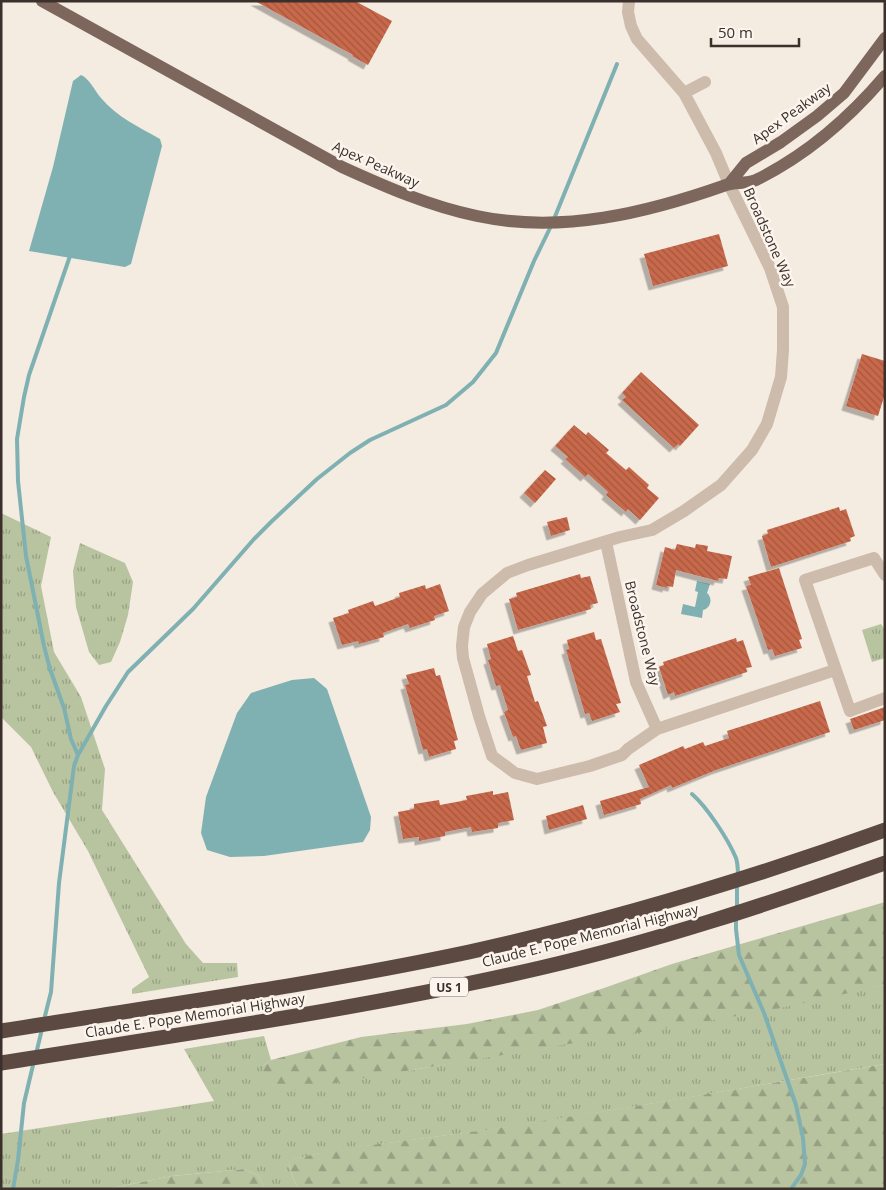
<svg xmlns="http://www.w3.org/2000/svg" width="886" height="1190" font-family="'Open Sans',sans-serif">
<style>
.grass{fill:url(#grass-tufts)}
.forest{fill:url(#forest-firs)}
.water{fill:#7fb0b2}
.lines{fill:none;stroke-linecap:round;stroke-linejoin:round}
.stream{stroke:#7fb0b2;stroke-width:4}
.building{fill:url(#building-back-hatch);filter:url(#shadow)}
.minor{stroke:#cdbbac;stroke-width:12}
.major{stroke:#7d675c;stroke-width:12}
.highway{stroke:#5c4a42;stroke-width:15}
.labels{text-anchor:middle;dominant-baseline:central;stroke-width:5;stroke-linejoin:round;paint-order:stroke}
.shield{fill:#fbf5ee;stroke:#756b66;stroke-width:1}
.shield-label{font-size:12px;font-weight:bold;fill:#3b302b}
.street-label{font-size:14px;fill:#3b302b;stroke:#fbf5ee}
</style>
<defs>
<pattern id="grass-tufts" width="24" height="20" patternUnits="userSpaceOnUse" patternTransform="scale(1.25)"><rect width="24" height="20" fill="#b8c4a0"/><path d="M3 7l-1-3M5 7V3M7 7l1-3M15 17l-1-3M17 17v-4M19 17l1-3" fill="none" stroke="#97a083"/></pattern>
<pattern id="forest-firs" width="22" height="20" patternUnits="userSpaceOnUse" patternTransform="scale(1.25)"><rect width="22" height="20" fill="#b8c4a0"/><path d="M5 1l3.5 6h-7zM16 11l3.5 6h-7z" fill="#97a083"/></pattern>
<pattern id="building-back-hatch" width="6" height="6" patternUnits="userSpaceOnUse" patternTransform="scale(1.25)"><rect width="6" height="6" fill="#c8694b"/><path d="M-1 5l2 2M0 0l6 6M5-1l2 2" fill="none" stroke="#a4573f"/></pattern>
<filter id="shadow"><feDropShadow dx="-4.5" dy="4.5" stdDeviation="0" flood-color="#0004"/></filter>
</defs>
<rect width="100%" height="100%" fill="#f4ebe1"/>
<path class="grass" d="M1 513 51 537 41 586 54 652 81 697 105 769 102 810 186 944 203 963H237L238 977 132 994V989L149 977 88 851 53 792 31 747 1 717Z
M80 543 125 563 133 582 128 615 120 642 111 662 99 665 89 652 76 607 73 571Z
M881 624 885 630V658L872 662 862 630Z
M885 985V1064C752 1086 620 1110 488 1130 423 1139 357 1145 293 1159L289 1164 293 1178 299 1189H265L258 1175 244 1169 172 1176 107 1189H1V1134L214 1101 184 1049 264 1036 271 1060 263 1066 407 1071Z"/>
<path class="forest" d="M885 902V985L767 1011 286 1091H271L262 1080 263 1066 271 1060 361 1037 467 1024 538 1010 604 988 672 964Z
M885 1064V1189H299L293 1178 289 1164 292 1159 340 1149 486 1130 636 1106Z
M244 1169 258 1175 265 1189H107L172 1176Z"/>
<path class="water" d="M81 75C89 78 95 91 101 98 117 117 139 127 160 139L162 146 131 264 125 267 29 251 53 167 73 81Z
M697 581 710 584 707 593C713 598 711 608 703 610L702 618 681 614 683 604 695 607 698 592 695 591Z
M314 678 327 689 371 817 370 830 363 842 264 856 230 857 207 850 201 833 206 797 237 713 251 693 292 680Z"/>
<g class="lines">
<path class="stream" d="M554 219 617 64
M70 256 29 375 24 397 17 439 18 481 26 556 44 646 50 669 64 708 71 739 78 755
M692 794C707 807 728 839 736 858 738 864 738 870 738 877
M737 909V884
M736 916V929L739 955 764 1013 796 1105 803 1138 805 1164 801 1175 791 1189
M44 1020 51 992 59 883 74 766 78 755 106 706 128 672 193 609 254 539 271 522 317 479 350 453 370 440 446 405 473 382 496 353 534 261 551 226
M36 1054 42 1029
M13 1189 18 1160 24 1103 34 1061"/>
</g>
<path class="building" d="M255 1H355L392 21 368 65 352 56 353 55Z
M719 234 728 266 653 286 644 254Z
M862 354 885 361V394L878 416 846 406Z
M641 372 699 425 680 446 678 444 674 448 622 400 626 397 622 393Z
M574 425 586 435 588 432 609 450 606 453 626 470 629 467 649 485 647 488 659 498 640 520 628 509 626 512 606 495 608 492 588 474 585 477 565 459 568 457 555 446Z
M545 470 556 479 535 503 524 493Z
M839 507 840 511 846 509 855 536 850 538 851 541 771 567 762 536 768 534 767 530Z
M567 517 570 530 551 536 547 522Z
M677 544 695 548 696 544 708 546 707 551 732 556 727 579 719 578 718 581 676 570 673 587 667 586V588L656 585 665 547 675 550Z
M779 568 802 639 799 640 802 648 775 656 772 649 768 650 746 586 751 585 748 577Z
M580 574 581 578 590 576 598 603 590 605 591 609 518 630 509 599 517 597 516 593Z
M440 584 449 611 434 616 435 620 410 628 408 624 383 633 384 637 359 644 358 641 342 645 333 618 349 613 348 610 373 601 375 606 400 597 399 593 425 585 426 589Z
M594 632 596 640 601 639 621 703 616 704 620 712 592 721 589 713 585 714 566 650 569 649 567 640Z
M513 636 518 651 522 650 531 675 527 676 535 702 538 701 547 726 543 727 547 743 521 750 516 736 513 737 504 712 508 710 500 685 496 686 488 660 491 659 487 644Z
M736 638 737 642 743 640 752 667 746 668 747 672 675 696 674 692 668 695 659 667 664 665 663 662Z
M434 668 436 676 440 675 458 740 454 741 456 749 429 757 427 749 423 750 405 685 409 684 406 675Z
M820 701 830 732 716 770 672 788 671 785 640 799 641 804 604 815 600 801 649 787 639 765 683 746 685 749 703 742 705 746 729 738 727 731Z
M885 707V720L854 730 850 719Z
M493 791V795L508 792 514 820 498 823V828L472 832 471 827 445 832V836L419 841V837L403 839 398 812 414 809V804L439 800 440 805 467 800 466 796Z
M583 805 587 819 549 830 546 816Z"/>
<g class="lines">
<path class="minor" d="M629 1 628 12 631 26 637 39 684 93 716 153 729 184 770 268 783 307V350L781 377 767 424 752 450 721 485 684 511 652 530 620 537 528 565 507 573 482 594 470 612 464 627 462 646 463 658 479 716 492 756 515 773 537 779 590 766 622 755 628 749 657 729 835 670
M684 93 705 82
M606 542 636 682 657 729
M885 575 874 558 805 580 850 711 885 698"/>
<path class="major" d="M42 1 342 167C386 187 429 206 477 216 561 234 647 213 726 185 735 182 747 184 756 180 805 156 850 117 885 76
M729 184 746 163 781 142 817 116 844 93 885 38"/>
<path class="highway" d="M1 1031C157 1006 314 985 469 952 610 921 749 879 885 830
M1 1063C181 1034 363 1009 540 968 657 941 771 903 885 863"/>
</g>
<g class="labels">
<rect class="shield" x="430" y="977.5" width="38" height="19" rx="4"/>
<g class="shield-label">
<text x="449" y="987">US 1</text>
</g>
<g class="street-label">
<text transform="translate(791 113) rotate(-36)">Apex Peakway</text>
<text transform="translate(376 164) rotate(24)">Apex Peakway</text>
<text transform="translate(770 237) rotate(66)">Broadstone Way</text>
<text transform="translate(643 633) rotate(76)">Broadstone Way</text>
<text transform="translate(590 935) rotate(-14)">Claude E. Pope Memorial Highway</text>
<text transform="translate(195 1015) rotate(-9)">Claude E. Pope Memorial Highway</text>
</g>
</g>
<rect width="886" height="1190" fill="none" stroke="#3b302b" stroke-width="5"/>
<path d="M711 38v8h88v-8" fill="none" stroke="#3b302b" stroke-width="2.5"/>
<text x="718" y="38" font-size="15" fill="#3b302b" stroke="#fbf5ee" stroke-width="4" paint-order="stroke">50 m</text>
</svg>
